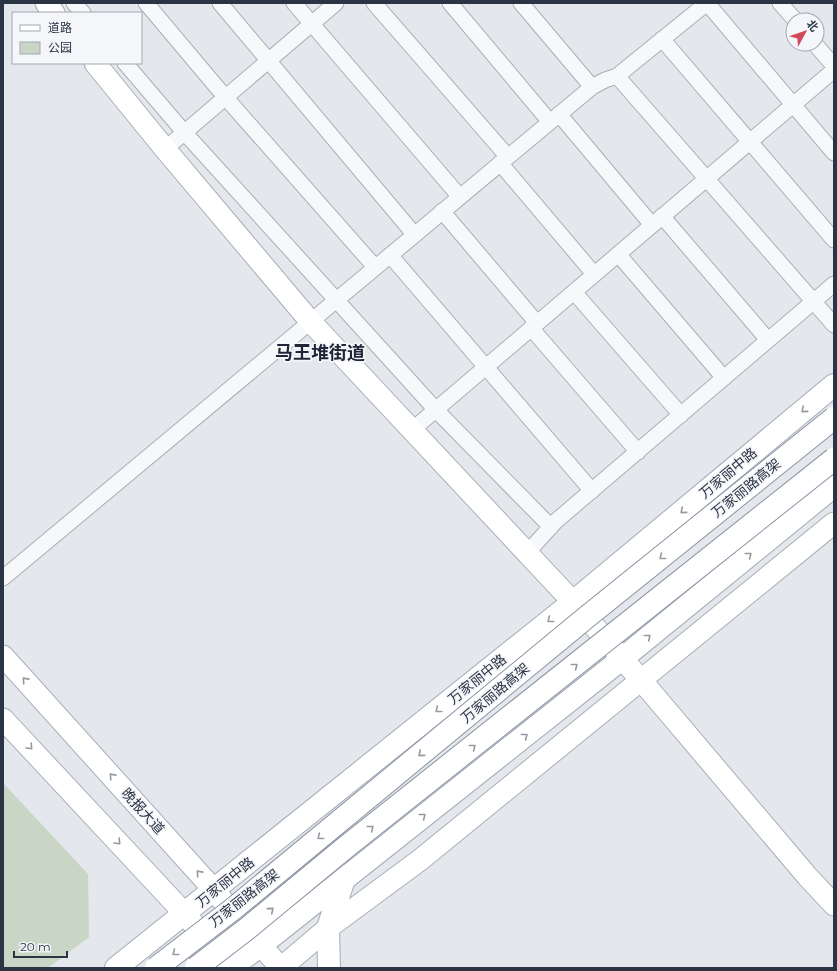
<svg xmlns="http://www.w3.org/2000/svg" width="837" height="971" font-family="Montserrat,'Noto Sans SC',sans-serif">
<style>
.green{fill:#c9d6c5}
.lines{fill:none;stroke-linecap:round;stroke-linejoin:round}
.street-casing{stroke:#a9aeb7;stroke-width:17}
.secondary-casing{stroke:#a9aeb7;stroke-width:23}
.primary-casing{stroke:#a3abb8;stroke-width:24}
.street{stroke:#f7f8fa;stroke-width:15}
.secondary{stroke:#fff;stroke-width:21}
.primary{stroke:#fff;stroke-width:22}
.highway-bridge-casing{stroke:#8b94a3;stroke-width:24;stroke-linecap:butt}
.highway-bridge{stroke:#fff;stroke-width:22}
.oneway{stroke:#959aa2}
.labels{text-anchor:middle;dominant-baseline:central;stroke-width:3.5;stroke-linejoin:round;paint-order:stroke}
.street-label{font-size:14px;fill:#2b3445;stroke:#f4f6f9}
.district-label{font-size:18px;font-weight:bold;fill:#1d2536;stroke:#f4f6f9}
</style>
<rect width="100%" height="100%" fill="#e4e7ec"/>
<path class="green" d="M3 783 88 874 89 937 48 968H3Z"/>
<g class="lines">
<g class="street-casing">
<path id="street" d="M74 3 83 13
M146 3 226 98 375 267
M220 3 414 234
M294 3 460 197
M374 3 508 157
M450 3 550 122
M521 3 592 87
M780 3 795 20
M662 39 834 240
M815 44 834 66
M125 63 184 132 436 410 551 527
M617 76 834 325
M559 114 652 225
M165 149 336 3
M500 163 594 274
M442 211 537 323
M662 216 768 340
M618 254 724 378
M390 255 592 491
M574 292 681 415
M531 328 638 452
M412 430 834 70
M527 553 556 521 834 284
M3 578 592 87 605 80 617 76 707 3 834 153"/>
</g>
<g class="secondary-casing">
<path id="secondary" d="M46 3 54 13
M95 63 165 149 310 321 573 602 641 680 807 876 834 905
M3 656 214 890 246 929 281 968
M3 719 185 914 227 965
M281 968 328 928 420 860 834 523"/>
</g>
<g class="primary-casing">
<path id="primary" d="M116 968 573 602 834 385
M230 968 261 945 623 658 834 486
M329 968 328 928 344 879"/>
</g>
<use href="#street" class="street"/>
<use href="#secondary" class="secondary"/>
<use href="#primary" class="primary"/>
<g class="highway-bridge-casing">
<path id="highway-bridge" d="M156 968 233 909 588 616 834 418
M196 968 248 928 346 847 834 459"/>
</g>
<use href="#highway-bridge" class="highway-bridge"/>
</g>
<defs><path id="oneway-chevron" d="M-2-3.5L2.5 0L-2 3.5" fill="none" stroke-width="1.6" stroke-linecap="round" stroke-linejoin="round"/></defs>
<g class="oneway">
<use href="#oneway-chevron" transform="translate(804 410) rotate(140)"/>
<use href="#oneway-chevron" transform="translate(683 511) rotate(140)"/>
<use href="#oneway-chevron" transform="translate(749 555) rotate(-39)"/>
<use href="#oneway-chevron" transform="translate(662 557) rotate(141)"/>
<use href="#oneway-chevron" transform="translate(550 620) rotate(141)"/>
<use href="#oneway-chevron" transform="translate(648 637) rotate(-39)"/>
<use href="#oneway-chevron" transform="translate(575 666) rotate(-38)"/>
<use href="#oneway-chevron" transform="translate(25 680) rotate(-132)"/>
<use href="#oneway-chevron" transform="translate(438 710) rotate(141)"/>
<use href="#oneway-chevron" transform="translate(525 736) rotate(-38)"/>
<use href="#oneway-chevron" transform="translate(30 747) rotate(47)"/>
<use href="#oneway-chevron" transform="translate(473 747) rotate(-38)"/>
<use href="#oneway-chevron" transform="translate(421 754) rotate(140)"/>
<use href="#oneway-chevron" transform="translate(112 776) rotate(-132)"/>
<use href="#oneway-chevron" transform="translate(423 816) rotate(-38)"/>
<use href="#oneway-chevron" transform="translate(371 828) rotate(-38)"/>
<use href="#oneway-chevron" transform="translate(320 837) rotate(141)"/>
<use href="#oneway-chevron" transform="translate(118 842) rotate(47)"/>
<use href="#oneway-chevron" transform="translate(199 873) rotate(-132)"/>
<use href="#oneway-chevron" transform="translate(271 910) rotate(-40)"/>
<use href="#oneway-chevron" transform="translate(175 953) rotate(142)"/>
</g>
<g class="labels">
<g class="street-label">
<text transform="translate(728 473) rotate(-40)">万家丽中路</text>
<text transform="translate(746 488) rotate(-39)">万家丽路高架</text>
<text transform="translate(477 679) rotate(-39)">万家丽中路</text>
<text transform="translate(495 693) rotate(-40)">万家丽路高架</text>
<text transform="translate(143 811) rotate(48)">晚报大道</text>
<text transform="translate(225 882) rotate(-39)">万家丽中路</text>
<text transform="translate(244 898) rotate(-38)">万家丽路高架</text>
</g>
<g class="district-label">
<text x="320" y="353">马王堆街道</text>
</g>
</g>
<rect width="837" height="971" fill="none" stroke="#2b3445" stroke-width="8"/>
<rect x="12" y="12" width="130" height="52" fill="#f4f6f9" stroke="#a4a8b1"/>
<rect x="20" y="25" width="20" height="6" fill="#ffffff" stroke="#a4a8b1"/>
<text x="48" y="32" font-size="12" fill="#2b3445">道路</text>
<rect x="20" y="42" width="20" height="12" fill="#c9d6c5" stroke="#a4a8b1"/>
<text x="48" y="52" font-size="12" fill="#2b3445">公园</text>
<g transform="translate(805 32) rotate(50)"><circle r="19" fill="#f4f6f9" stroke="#a4a8b1"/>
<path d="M0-3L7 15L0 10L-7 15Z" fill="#d1495b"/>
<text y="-6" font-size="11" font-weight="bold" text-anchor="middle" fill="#2b3445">北</text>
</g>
<path d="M14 951v6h53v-6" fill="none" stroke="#2b3445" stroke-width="2"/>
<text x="20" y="951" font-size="12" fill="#2b3445" stroke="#f4f6f9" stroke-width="3" paint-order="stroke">20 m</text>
</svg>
